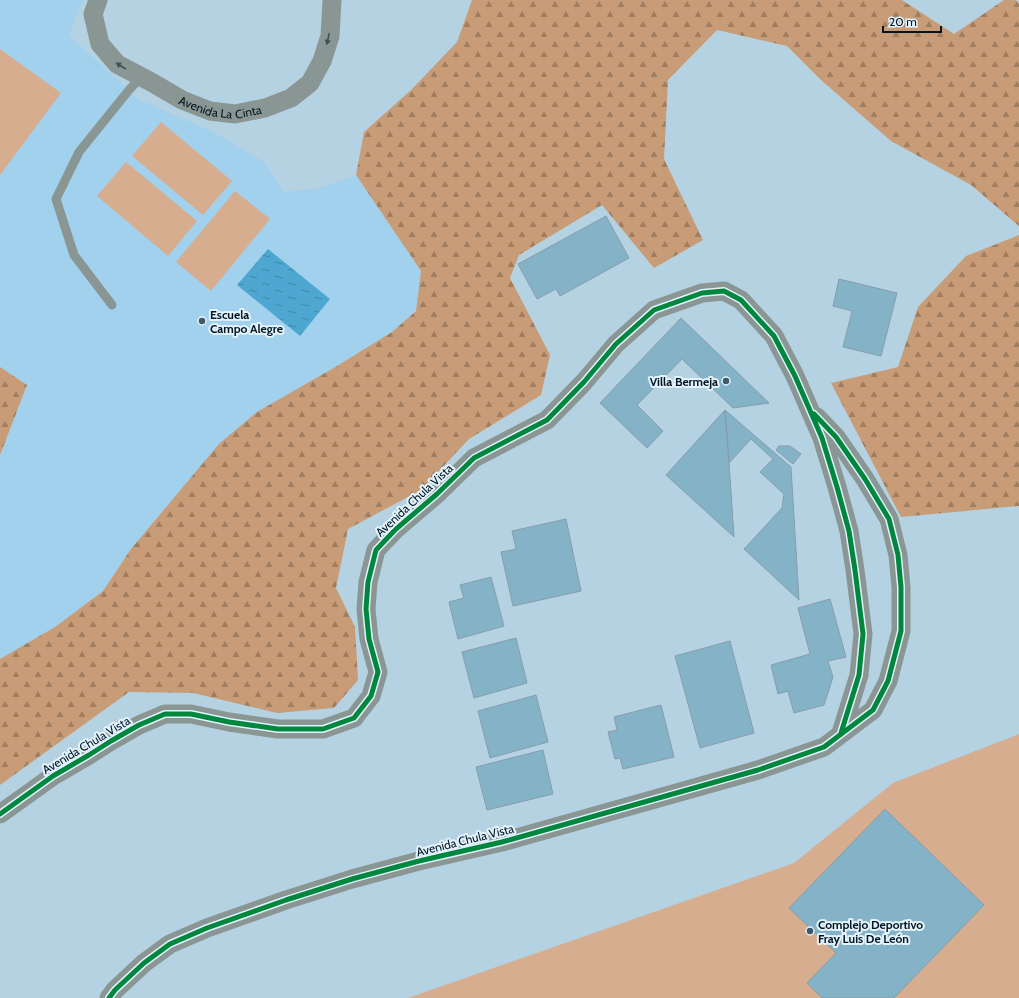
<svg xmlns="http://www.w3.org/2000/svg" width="1019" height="998" font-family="Cabin,sans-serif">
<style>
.built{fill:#a2d1ed}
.green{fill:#d6ad8e}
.forest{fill:url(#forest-firs)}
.water{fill:url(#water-ripples)}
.building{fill:#84b3c7;stroke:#869daa}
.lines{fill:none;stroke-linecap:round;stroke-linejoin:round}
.lane{stroke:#8a9693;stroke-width:9}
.street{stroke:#8a9693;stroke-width:19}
.cycleway-casing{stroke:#e3f3fd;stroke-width:8}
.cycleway{stroke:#00873e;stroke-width:5}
.oneway{fill:#3f5054}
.poi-dot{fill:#415865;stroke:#e3f3fd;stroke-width:1.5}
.labels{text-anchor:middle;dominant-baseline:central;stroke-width:4;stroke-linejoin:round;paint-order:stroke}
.street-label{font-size:12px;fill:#021621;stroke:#e3f3fd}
.poi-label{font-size:12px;font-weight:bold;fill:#021621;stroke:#e3f3fd;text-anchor:start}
</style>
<defs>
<pattern id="forest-firs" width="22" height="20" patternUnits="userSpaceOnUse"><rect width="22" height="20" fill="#c79c77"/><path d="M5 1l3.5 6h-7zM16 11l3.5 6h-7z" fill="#9f7e61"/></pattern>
<pattern id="water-ripples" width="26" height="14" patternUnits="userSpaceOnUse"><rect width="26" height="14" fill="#4da7d0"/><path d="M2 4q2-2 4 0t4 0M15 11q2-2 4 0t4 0" fill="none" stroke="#3e87a8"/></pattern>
</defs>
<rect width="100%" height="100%" fill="#b5d2e3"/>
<path class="built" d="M0 0H83L69 35 138 99 212 131 264 162 284 192 319 188 356 175 421 271 416 310 392 332 337 366 257 412 219 444 131 549 103 591 55 627 0 659V455L26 385 0 367Z"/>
<path class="green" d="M0 49 61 93 0 175Z
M161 122 232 181 203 215 132 156Z
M126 162 197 221 168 256 97 196Z
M235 191 270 219 211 291 176 262Z
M1019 734V998H408L794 863 893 783Z"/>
<path class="forest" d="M472 0H902L954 34 1004 0H1016L1019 4V226L971 185 891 141 821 80 787 46 717 30 668 80 664 159 703 240 654 268 602 205 519 255 510 278 550 355 541 395 469 439 421 490 348 529 336 588 355 627 358 680 334 708 277 713 193 693 129 692 0 785V659L55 627 103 591 131 549 219 444 257 412 337 366 392 332 416 311 421 271 356 175 364 132 411 90 457 42Z
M1019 235V506L901 517 831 383 898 367 918 307 966 256Z
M0 367 27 385 0 455Z"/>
<path class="water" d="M268 249 330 299 300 336 237 285Z"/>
<path class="building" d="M606 216 629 258 560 296 556 289 537 299 518 264Z
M839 279 897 293 881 356 843 347 852 311 833 306Z
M681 318 769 403 733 408 682 359 637 405 663 431 647 448 600 403Z
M725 410 729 463 734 537 666 475Z
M725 410 791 467 799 600 744 549 782 508 784 494 760 472 773 459 751 439 729 463Z
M779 446H790L801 454 793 464 776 450Z
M566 519 581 591 513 606 501 552 516 549 512 531Z
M491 577 504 626 458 639 449 602 464 598 460 585Z
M830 599 846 657 828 661 833 677 824 705 794 713 788 691 778 694 771 665 810 654 798 608Z
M516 638 527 683 474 698 462 652Z
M730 641 754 733 700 748 675 656Z
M536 695 548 742 490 758 478 711Z
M661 705 674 757 623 769 620 758 615 759 608 732 617 730 614 717Z
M543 750 553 794 487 810 476 767Z
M885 809 984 905 894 998H822L807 983 836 953 789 908Z"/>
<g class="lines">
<path class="lane" d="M112 305 74 255 56 199 79 152 129 90 141 77"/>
<g class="street">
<path id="s1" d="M98 0 93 14 100 44 117 64 153 83 182 100 210 111 235 114 265 108 291 98 310 83 322 61 330 36 332 0"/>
<path d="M0 814 53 776 89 755 111 741 139 725 165 714H191L229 722 278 729H323L354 718 371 696 378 672 369 639 366 609 368 582 376 550 396 529 437 494 474 458 547 420 584 382 616 344 654 310 702 293 724 291 741 300 774 336 795 376 822 438 837 487 849 531 855 570 863 634 859 675 841 733"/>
<path d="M109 998 115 990 144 963 170 944 207 928 286 900 352 879 419 861 502 842 758 770 824 747 873 710 888 681 901 631V587L898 555 889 519 865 479 836 437 817 417"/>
</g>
<g class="cycleway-casing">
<path id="cycleway" d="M0 814 53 776 89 755 111 741 139 725 165 714H191L229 722 278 729H323L354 718 371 696 378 672 369 639 366 609 368 582 376 550 396 529 437 494 474 458 547 420 584 382 616 344 654 310 702 293 724 291 741 300 774 336 795 376 822 438 837 487 849 531 855 570 863 634 859 675 841 733
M109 998 115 990 144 963 170 944 207 928 286 900 352 879 419 861 502 842 758 770 824 747 873 710 888 681 901 631V587L898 555 889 519 865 479 836 437 814 414"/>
</g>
<use href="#cycleway" class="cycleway"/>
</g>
<defs><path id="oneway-solid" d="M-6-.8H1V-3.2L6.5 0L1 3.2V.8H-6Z"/></defs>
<g class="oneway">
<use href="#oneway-solid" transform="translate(328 39) rotate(102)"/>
<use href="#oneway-solid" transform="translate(121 66) rotate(-148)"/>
</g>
<g class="poi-dot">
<circle cx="202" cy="321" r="4"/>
<circle cx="726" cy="381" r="4"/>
<circle cx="810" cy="931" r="4"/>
</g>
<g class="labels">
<g class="street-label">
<text stroke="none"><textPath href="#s1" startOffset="186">Avenida La Cinta</textPath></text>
<text transform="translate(414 500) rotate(-43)">Avenida Chula Vista</text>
<text transform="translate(86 745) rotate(-31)">Avenida Chula Vista</text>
<text transform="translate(465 840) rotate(-14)">Avenida Chula Vista</text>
</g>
<g class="poi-label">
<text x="210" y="314">Escuela<tspan x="210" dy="14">Campo Alegre</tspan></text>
<text x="718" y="381" text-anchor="end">Villa Bermeja</text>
<text x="818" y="924">Complejo Deportivo<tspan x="818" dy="14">Fray Luis De León</tspan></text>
</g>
</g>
<path d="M883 26v6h58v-6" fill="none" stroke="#021621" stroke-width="2"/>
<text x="889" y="26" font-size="12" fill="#021621" stroke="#e3f3fd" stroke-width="3" paint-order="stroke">20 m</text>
</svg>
